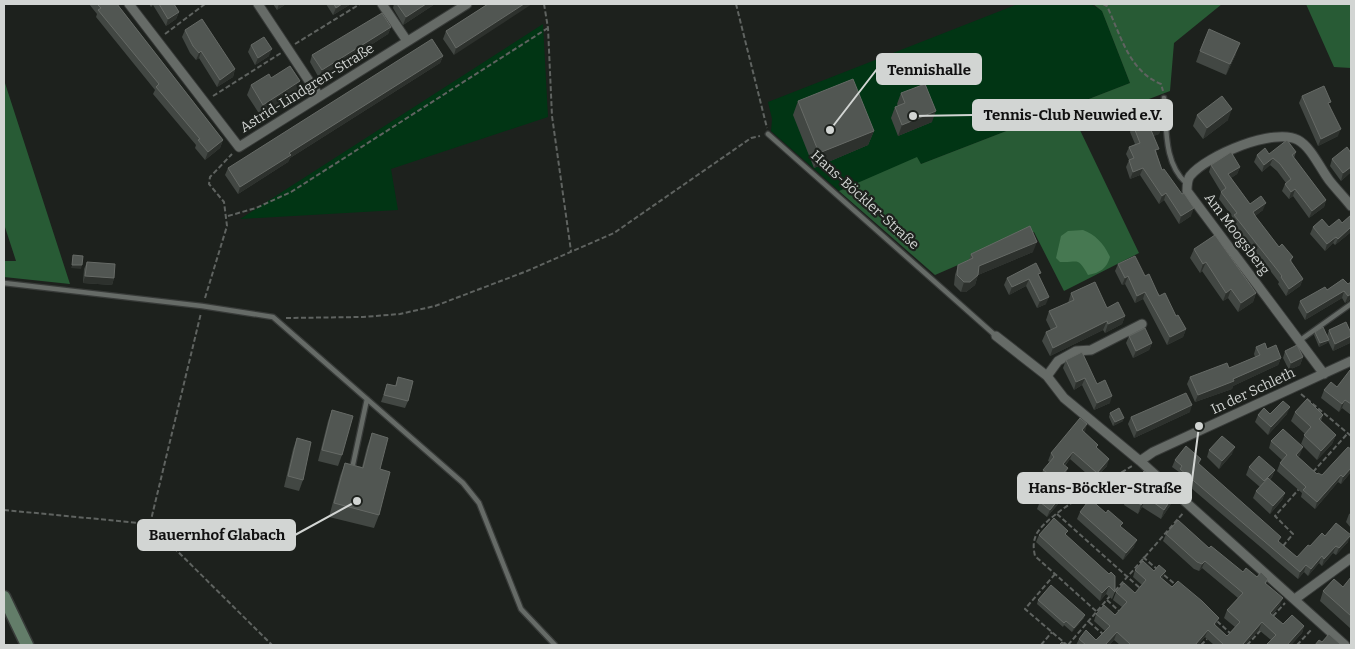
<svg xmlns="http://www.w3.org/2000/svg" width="1355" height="649" font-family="Bitter,serif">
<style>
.green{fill:#013514}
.forest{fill:#285b35}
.water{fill:#467851}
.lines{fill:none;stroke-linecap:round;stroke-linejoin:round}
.lane-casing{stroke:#383b39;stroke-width:7}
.street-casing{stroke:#383b39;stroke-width:11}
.secondary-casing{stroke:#383b39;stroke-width:15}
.path{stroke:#5f6360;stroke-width:2;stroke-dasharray:5 2.5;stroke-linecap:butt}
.lane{stroke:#666b67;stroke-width:4.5}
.street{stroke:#666b67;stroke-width:9}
.secondary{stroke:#637d69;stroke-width:12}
.wall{fill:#424743}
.shaded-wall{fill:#2d312d}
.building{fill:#515652;stroke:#666a66}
.labels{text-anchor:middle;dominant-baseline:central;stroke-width:4.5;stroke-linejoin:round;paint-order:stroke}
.street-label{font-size:14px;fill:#d2d5d3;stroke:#1d211d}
.leader{fill:none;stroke:#d2d5d3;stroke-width:2}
.callout-dot{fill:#d2d5d3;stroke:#1d211d;stroke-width:2}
.callout{fill:#d2d5d3;stroke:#d2d5d3;stroke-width:2}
.callout-label{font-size:15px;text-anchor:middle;font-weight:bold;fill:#111}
</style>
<rect width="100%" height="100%" fill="#1d211d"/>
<path class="green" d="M1018 4H1091L1102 11 1130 83 921 164 917 158 839 191 771 131 772 119 768 102Z
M543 24 548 117 391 169 398 210 240 219Z"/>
<path class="forest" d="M1093 4H1222L1174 43 1170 91 1078 126 1139 253 1064 291 1034 232 935 275 839 191 917 157 921 164 1130 83 1102 11Z
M1306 4H1351V68L1334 67Z
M4 80 70 284 4 277V261H16L4 224Z"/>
<path class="water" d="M1083 230C1096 235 1104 244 1110 257 1107 268 1100 273 1088 275 1077 256 1079 263 1060 262L1056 258 1061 236 1068 231Z"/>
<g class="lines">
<g class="lane-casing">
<path id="lane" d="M1164 98C1167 127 1163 162 1186 183
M768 134 996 336
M4 283 202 306 273 317 463 483 479 503 521 609 555 645
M1299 341 1351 304
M352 469 367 399"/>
</g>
<g class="street-casing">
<path id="street" d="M129 4 239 147 467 4
M258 4 319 96
M382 4 407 41
M996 336 1047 376 1064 398 1140 461 1345 645
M1324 374 1187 191C1187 186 1187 180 1190 176 1207 155 1275 127 1298 140 1311 147 1320 168 1329 180 1336 189 1344 197 1351 206
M1047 376 1058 361 1076 351 1091 350 1142 324
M1140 461 1153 452 1351 361
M1295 599 1351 558"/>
</g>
<g class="secondary-casing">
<path id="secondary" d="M4 597 27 645"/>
</g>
<path class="path" d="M544 4 548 28 552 116 571 251
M736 4 767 128
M1103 4 1107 6C1121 36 1129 71 1161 84L1163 91
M165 34 205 4
M295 44 360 4
M213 96 281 53
M228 216 256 208 291 192 548 28
M205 298 227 226 224 202 209 184 210 177 232 154
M286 318 363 317 400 314 435 306 527 271 614 233 751 138 760 136
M1301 394 1351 436
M1313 472 1348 433
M4 510 150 524 272 645
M1057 514 1141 589
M150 524 201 313
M1283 546 1293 534 1275 516 1299 489
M1143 557 1157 569
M1055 574 1025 609 1067 645
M1164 575 1176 585
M1115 591 1184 512
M1107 600 1119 611
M1096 611 1035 556C1033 547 1033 541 1037 533 1051 511 1108 481 1132 466
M1273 616 1285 603
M1217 621 1230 633
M1089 622 1104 635
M1041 645 1052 632
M1068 645 1110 596
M1201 645 1207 639
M1247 645 1262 629
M1297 645 1312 629"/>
<use href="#lane" class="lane"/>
<use href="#street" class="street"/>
<use href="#secondary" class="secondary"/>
</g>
<path class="wall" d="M89 4H117L223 140 220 148 205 160 195 148 196 145 153 94 155 90 96 17 97 14Z
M149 4H174L179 12 176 19 166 26 153 5 151 7Z
M273 4H286L277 10Z
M326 4H351L333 15Z
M394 4H435L403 25 393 8Z
M488 4 454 55 443 39 446 31Z
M391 27 388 34 319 78 310 62 312 55Z
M185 30 235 69 233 77 217 87 199 58 196 60 190 53 182 37Z
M251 45 269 56 255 65 248 52Z
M1200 51 1236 54 1226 75 1196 62Z
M443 56 440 63 290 158 288 162 238 194 225 175 228 168Z
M271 78 297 91 260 115 247 95 251 85Z
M901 93 932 122 898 136 891 118 895 107 898 106 897 104Z
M1302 96 1330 106 1338 136 1318 146 1299 103Z
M798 101 874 131 868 145 814 168 793 115Z
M1135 108 1160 121H1159L1161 126 1159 134 1153 136 1157 154 1162 170 1191 216 1179 224 1164 200 1159 204 1140 175 1130 179 1126 167 1129 160 1126 154 1129 147 1135 144 1130 132 1133 125 1135 124 1132 116Z
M1197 115 1228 120 1203 139 1193 126Z
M1296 152 1294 158 1326 200 1324 207 1309 218 1293 196 1289 199 1282 191 1285 184 1286 183 1277 171 1270 165 1262 172 1254 162 1257 155Z
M1351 153V172L1341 181 1330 166 1332 159Z
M1211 165 1240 167 1237 174 1231 178 1250 204 1263 210 1255 216 1279 247 1293 257 1291 262 1303 279 1300 286 1286 296 1278 284 1279 282 1232 222 1233 218 1219 199 1221 192 1209 172Z
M1351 215V232L1335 245 1333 243 1325 251 1310 234 1313 227H1329L1342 223Z
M1194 249 1256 293 1253 302 1238 312 1228 298 1223 301 1202 271 1200 273 1190 258Z
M1033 252 978 275 975 285 966 292H961L954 285 955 275 958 265 969 260 971 254Z
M87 262 114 278 112 285 83 283 84 269Z
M1118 264 1145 276 1186 329 1183 337 1167 345 1143 299 1135 303 1125 284 1122 285 1115 271Z
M1039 277 1046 304 1037 308 1026 286 1009 295 1004 285 1007 278Z
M1343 279 1351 299 1345 303 1342 298 1305 320 1298 308 1300 301 1327 290Z
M1071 293 1125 316 1122 324 1105 333 1103 330 1050 356 1042 341 1046 332 1051 330 1046 320 1049 311 1068 303Z
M1329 330 1350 343 1333 351 1328 341 1327 343 1319 347 1314 335 1315 332 1327 336Z
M1129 336 1152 343 1149 350 1133 358 1126 343Z
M1256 347 1267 349 1281 358 1278 365 1233 386 1232 389 1195 402 1187 384 1190 377 1229 368 1255 357 1254 354Z
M1285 351 1303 357 1300 365 1289 370 1283 358Z
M1066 360 1097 384 1110 403 1094 410 1082 385 1074 390 1063 368Z
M1351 371V415L1342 408 1339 412 1321 398 1324 390 1337 387Z
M398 377 408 401 405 408 381 402 387 384 395 386Z
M332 410 342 455 338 466 318 461 328 421Z
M1190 412 1134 438 1128 424 1131 417Z
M1295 412 1323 415 1321 421 1336 435 1332 444 1317 460 1301 444 1305 434 1291 421Z
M1110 413 1123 421 1113 426 1109 417Z
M1287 414 1268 435 1255 422 1258 415Z
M1084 432 1097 448 1107 466 1094 480 1070 459 1065 466 1068 468 1065 475 1059 483 1063 487 1060 495 1061 496 1059 503 1047 517 1037 509 1039 504 1037 502 1040 495 1044 491 1040 488 1044 479 1041 477 1043 470 1050 462 1048 461 1051 453Z
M372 433 380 469 379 515 374 528 329 517 340 476 345 463 362 467 367 447Z
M297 438 303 480 299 491 284 487 293 449Z
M1271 441 1300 455 1298 457 1317 474 1322 475 1351 472 1341 484 1338 482 1315 509 1301 497 1302 493 1277 471 1280 463 1282 460 1269 448Z
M1209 450 1232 454 1219 469 1207 457Z
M1201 459 1199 464 1279 543 1297 557 1310 546 1325 536 1348 542 1336 555 1333 553 1322 566 1319 563 1308 576 1304 572 1298 579 1177 476 1179 472 1172 467 1175 460Z
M1249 467 1275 470 1272 477 1270 480 1285 493 1282 500 1270 514 1253 498 1256 491 1260 487 1246 475Z
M1144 471 1171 504 1161 519 1142 507 1138 514 1124 505 1127 495Z
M1080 512 1106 513 1121 527 1134 547 1123 560 1077 519Z
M1351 513V528L1346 522 1349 514Z
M1166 534 1209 548 1243 572 1257 577 1268 579 1266 584 1280 605 1272 615 1283 624 1304 626 1302 633 1291 645H1266L1271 640 1259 630 1245 645H1214L1205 637 1198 645H1120L1114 640 1109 645H1076L1079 639 1096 640 1105 631 1094 621 1096 614 1115 615 1122 607 1113 600 1116 592 1135 593 1142 585 1133 577 1135 570 1154 571 1227 636 1235 627 1224 618 1227 610 1238 598 1202 568 1199 571 1194 569 1163 541Z
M1039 535H1066L1115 592 1112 599 1106 594 1100 601 1036 542Z
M1351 577V629L1320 601 1323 591 1343 587Z
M1038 600 1084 618 1072 632 1064 625 1063 627 1037 604Z"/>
<path class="shaded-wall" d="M279 4H286L277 10Z
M342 4H351L333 15 336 8Z
M426 4H435L403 25 406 17Z
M524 4H532L454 55 456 48Z
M179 12 176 19 166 26 168 19Z
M391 27 388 34 319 78 322 70Z
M1240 43 1236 54 1226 75 1230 64Z
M272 49 269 56 255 65 258 58Z
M201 51 199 58 196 60 199 53Z
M443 56 440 63 290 158 288 162 238 194 240 187 289 153Z
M235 69 233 77 217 87 220 80Z
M300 81 297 91 260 115 263 105Z
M1232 109 1228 120 1203 139 1207 128Z
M936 111 932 122 898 136 902 125Z
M1163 113 1160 121 1155 123 1157 116Z
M1161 126 1159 134 1149 138 1151 130Z
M1341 129 1338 136 1318 146 1321 139Z
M874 131 868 145 814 168 819 153Z
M223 140 220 148 205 160 208 152Z
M1273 158 1270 165 1262 172 1264 165Z
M1240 167 1237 174 1225 182 1228 174Z
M1351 167V172L1341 181 1343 173Z
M1143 168 1140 175 1130 179 1133 172Z
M1295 189 1293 196 1289 199 1291 192Z
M1166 193 1164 200 1159 204 1162 196Z
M1326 200 1324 207 1309 218 1312 211Z
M1266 203 1263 210 1251 219 1253 212Z
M1194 208 1191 216 1179 224 1181 216Z
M1351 227V232L1335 245 1338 239Z
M1336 237 1333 243 1325 251 1327 244Z
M1037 242 1033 252 978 275 975 285 966 292H961L964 282 979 266Z
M1206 262 1202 271 1200 273 1203 264Z
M72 265H82L81 269 71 268Z
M85 276 114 278 112 285 83 283Z
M1128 276 1125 284 1122 285 1125 278Z
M1029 279 1026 286 1009 295 1012 287Z
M1303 279 1300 286 1286 296 1289 289Z
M1231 289 1228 298 1223 301 1226 293Z
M1344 291 1342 298 1305 320 1307 313Z
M1145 292 1143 299 1135 303 1137 296Z
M1256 293 1253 302 1238 312 1241 303Z
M1351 294V299L1345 303 1348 296Z
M1049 297 1046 304 1037 308 1040 301Z
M1125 316 1122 324 1105 333 1108 324Z
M1107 321 1103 330 1050 356 1053 348Z
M1186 329 1183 337 1167 345 1170 337Z
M1351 336 1350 343 1333 351 1335 344Z
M1329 340 1327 343 1319 347 1320 343Z
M1152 343 1149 350 1133 358 1136 351Z
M1303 357 1300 365 1289 370 1291 363Z
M1281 358 1278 365 1233 386 1232 389 1195 402 1198 395Z
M1085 378 1082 385 1074 390 1076 382Z
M1112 396 1110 403 1094 410 1097 403Z
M1345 400 1342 408 1339 412 1342 404Z
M1192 405 1190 412 1134 438 1137 431Z
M1290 407 1287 414 1268 435 1271 427Z
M1124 418 1123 421 1113 426 1115 422Z
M1087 424 1085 432 1079 438 1082 430Z
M1336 435 1332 444 1317 460 1321 451Z
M1235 447 1232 454 1219 469 1222 461Z
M1303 447 1300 455 1293 462 1296 455Z
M1073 452 1070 459 1060 471 1063 464Z
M1109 459 1107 466 1094 480 1097 473Z
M1068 468 1065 475 1054 488 1057 481Z
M1351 468V472L1341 484 1343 477Z
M1275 470 1272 477 1262 489 1264 481Z
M1341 475 1338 482 1315 509 1317 502Z
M1063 487 1061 494 1055 500 1058 493Z
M1285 493 1282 500 1270 514 1273 506Z
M1174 495 1171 504 1161 519 1164 510Z
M1061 496 1059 503 1047 517 1050 510Z
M1146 497 1142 507 1138 514 1141 505Z
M1351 535 1348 542 1336 555 1339 548Z
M1137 540 1134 547 1123 560 1126 553Z
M1336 546 1333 553 1322 566 1324 559Z
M1322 556 1319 563 1308 576 1311 569Z
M1205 561 1202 568 1199 571 1202 564Z
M1306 565 1304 572 1298 579 1300 572Z
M1166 571 1163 578 1158 584 1160 577Z
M1109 586 1106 594 1100 601 1102 593Z
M1283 598 1280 605 1267 620 1270 613Z
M1085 615 1084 618 1072 632 1074 628Z
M1219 618 1216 625 1211 631 1214 624Z
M1262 622 1259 630 1245 645H1242Z
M1304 626 1302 633 1291 645H1287Z
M1208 630 1205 637 1198 645H1195Z
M1117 632 1114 640 1109 645H1105Z"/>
<path class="building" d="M97 4H117L223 140 208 152 198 140 200 139 156 87 159 84 98 10 101 8Z
M159 4H174L179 12 168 19Z
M334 4H342L336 8Z
M397 4H426L406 17Z
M488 4H524L456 48 446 31Z
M382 13 391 27 322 70 312 55Z
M202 19 235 69 220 80 201 51 199 53 193 46 185 30Z
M1209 29 1240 43 1230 64 1200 51Z
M264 37 272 49 258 58 251 45Z
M432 39 443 56 289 153 291 155 240 187 228 168Z
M290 66 300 81 263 105 251 85 269 74 271 78Z
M853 79 874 131 819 153 798 101Z
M925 84 936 111 902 125 895 107 905 103 901 93Z
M1324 86 1331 102 1328 103 1341 129 1321 139 1302 96Z
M1222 96 1232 109 1207 128 1197 115Z
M1157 100 1163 113 1157 116 1161 126 1151 130 1159 149 1155 150 1162 170 1164 169 1182 194 1184 193 1194 208 1181 216 1166 193 1162 196 1143 168 1133 172 1129 160 1134 158 1129 147 1140 143 1133 125 1140 122 1135 108Z
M1287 140 1296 152 1292 155 1326 200 1312 211 1295 189 1291 192 1285 184 1291 179 1280 164 1273 158 1264 165 1257 155 1265 148 1269 154Z
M1347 147 1351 153V167L1343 173 1332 159Z
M1231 152 1240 167 1228 174 1250 204 1261 196 1266 203 1253 212 1256 217 1279 247 1282 244 1293 257 1290 260 1303 279 1289 289 1281 277 1282 276 1234 215 1237 213 1221 192 1226 188 1211 165Z
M1351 215V227L1338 239 1336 237 1327 244 1313 227 1322 219 1329 227 1339 219 1342 223Z
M1030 226 1037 242 979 266 978 275 970 282H964L957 275 958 265 973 258 971 254Z
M1215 235 1256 293 1241 303 1231 289 1226 293 1206 262 1203 264 1194 249Z
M73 255 83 256 82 265H72Z
M1135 256 1145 276 1149 274 1159 296 1165 293 1176 316 1178 315 1186 329 1170 337 1145 292 1137 296 1128 276 1125 278 1118 264Z
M87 262 115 264 114 278 85 276Z
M1036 263 1041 273 1038 274 1049 297 1040 301 1029 279 1012 287 1007 278Z
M1343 279 1348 284 1351 282V294L1348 296 1344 291 1307 313 1300 301 1325 287 1327 290Z
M1095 282 1107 308 1118 302 1125 316 1108 324 1107 321 1053 348 1046 332 1057 327 1049 311 1074 300 1071 293Z
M1346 322 1351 333V336L1335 344 1329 330Z
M1323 327 1329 340 1320 343 1315 332Z
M1145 328 1152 343 1136 351 1129 336Z
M1265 343 1267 349 1276 345 1281 358 1233 379 1234 381 1198 395 1190 377 1227 363 1229 368 1260 355 1256 347Z
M1297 345 1303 357 1291 363 1285 351Z
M1082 352 1097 384 1105 380 1112 396 1097 403 1085 378 1076 382 1066 360Z
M1350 370 1351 371V404L1345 400 1342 404 1324 390 1331 382 1337 387Z
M398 377 413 381 408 401 384 395 387 384 396 386Z
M1186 393 1192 405 1137 431 1131 417Z
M1307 399 1323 415 1319 419 1336 435 1321 451 1304 435 1311 427 1295 412Z
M1283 401 1290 407 1271 427 1258 415 1264 408 1270 414Z
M1119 408 1124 418 1115 422 1110 413Z
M332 410 353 416 342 455 322 450Z
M1080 418 1087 424 1082 430 1098 445 1096 447 1109 459 1097 473 1073 452 1063 464 1068 468 1057 481 1063 487 1058 493 1061 496 1050 510 1040 502 1043 498 1040 495 1049 485 1043 480 1049 474 1043 470 1054 457 1051 453Z
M1283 429 1303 447 1296 455 1317 474 1318 473 1322 475 1348 447 1351 449V468L1343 477 1341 475 1317 502 1303 490 1306 487 1280 463 1287 455 1271 441Z
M372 433 388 438 380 469 390 472 379 515 334 503 345 463 363 468Z
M1222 436 1235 447 1222 461 1209 450Z
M297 438 311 442 303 480 288 476Z
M1186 446 1201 459 1198 463 1281 537 1278 541 1297 557 1308 545 1310 546 1322 533 1325 536 1336 523 1351 535 1339 548 1336 546 1324 559 1322 556 1311 569 1306 565 1300 572 1180 469 1182 466 1175 460Z
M1259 456 1275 470 1264 481 1249 467Z
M1144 471 1174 495 1164 510 1146 497 1141 505 1127 495Z
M1268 478 1285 493 1273 506 1256 491Z
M1090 499 1106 513 1108 510 1123 523 1120 526 1137 540 1126 553 1080 512Z
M1054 518 1068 531 1065 534 1109 574 1111 572 1115 576V592L1109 586 1102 593 1039 535Z
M1178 520 1209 548 1211 546 1243 572 1246 568 1257 577 1261 572 1268 579 1265 583 1283 598 1270 613 1283 624 1292 615 1304 626 1287 645H1266L1276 635 1262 622 1243 644 1244 645H1224L1208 630 1195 645H1129L1130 644 1117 632 1105 645H1086L1079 639 1086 630 1096 640 1110 626 1096 614 1104 605 1115 615 1127 602 1116 592 1124 583 1135 593 1146 580 1135 570 1143 561 1154 571 1159 565 1166 571 1160 577 1172 587 1178 581 1202 601 1219 618 1214 624 1227 636 1240 622 1227 610 1243 593 1205 561 1202 564 1197 562 1166 534Z
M1351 577V616L1323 591 1334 579 1343 587Z
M1051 585 1085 615 1074 628 1066 621 1064 623 1038 600Z
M1329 634 1340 644V645H1315L1319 640 1322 642Z
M1062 642 1067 645H1059Z"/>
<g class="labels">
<g class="street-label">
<text transform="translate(307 88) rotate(-32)">Astrid-Lindgren-Straße</text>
<text transform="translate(865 200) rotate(42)">Hans-Böckler-Straße</text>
<text transform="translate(1237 234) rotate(53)">Am Moogsberg</text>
<text transform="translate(1253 391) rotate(-25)">In der Schleth</text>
</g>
</g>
<path class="leader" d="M830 130L877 69M913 116L973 115M1199 426L1191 488M357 501L295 535"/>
<g class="callout-dot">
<circle cx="830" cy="130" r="5"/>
<circle cx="913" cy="116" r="5"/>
<circle cx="1199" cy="426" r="5"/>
<circle cx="357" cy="501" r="5"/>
</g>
<g class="callout">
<rect x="877" y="54" width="104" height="30" rx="5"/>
<rect x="973" y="100" width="199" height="30" rx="5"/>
<rect x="1018" y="473" width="173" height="30" rx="5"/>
<rect x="138" y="520" width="157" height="30" rx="5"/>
</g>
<g class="callout-label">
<text x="929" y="75">Tennishalle</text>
<text x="1073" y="120">Tennis-Club Neuwied e.V.</text>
<text x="1105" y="493">Hans-Böckler-Straße</text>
<text x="217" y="540">Bauernhof Glabach</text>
</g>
<rect width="1355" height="649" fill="none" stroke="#d2d5d3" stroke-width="10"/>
</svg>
